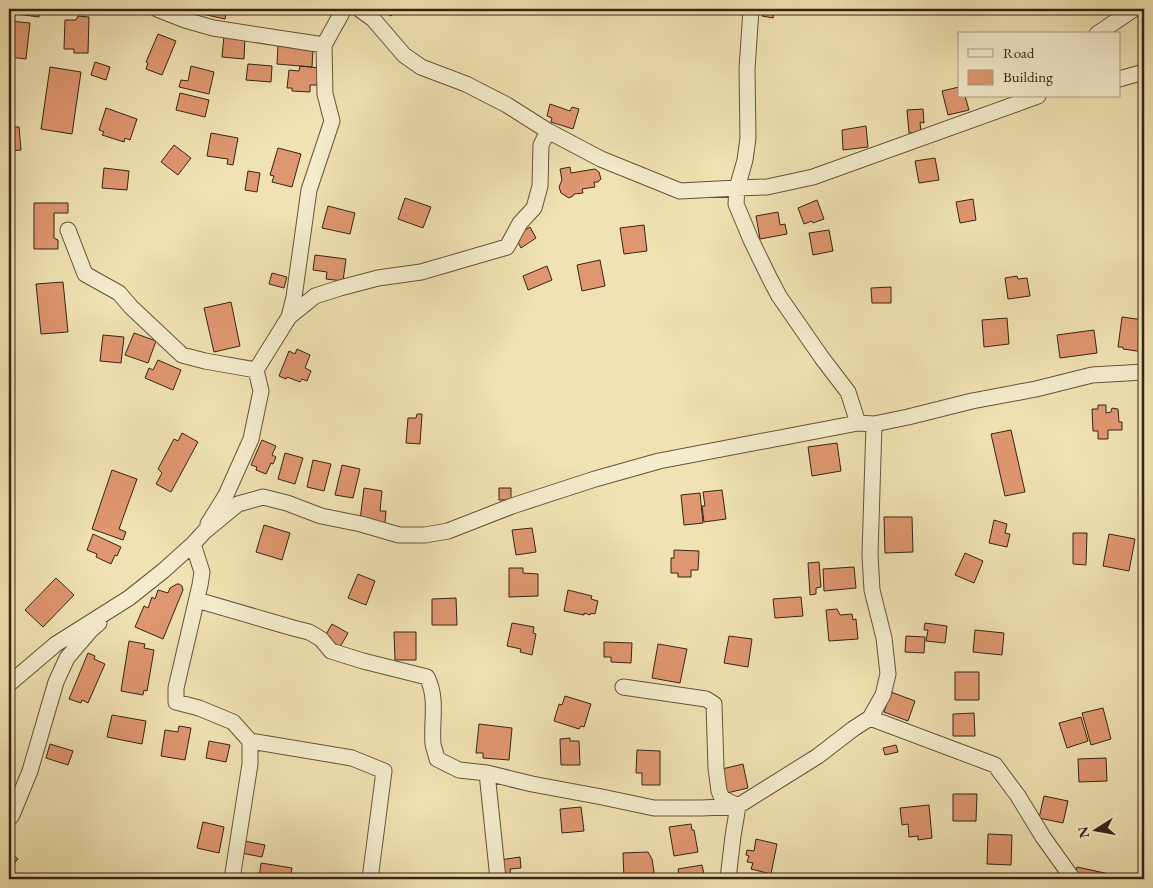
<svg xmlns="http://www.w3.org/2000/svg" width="1153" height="888" font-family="'EB Garamond',serif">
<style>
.building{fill:#df9771;stroke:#372415}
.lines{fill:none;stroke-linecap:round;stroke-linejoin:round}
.minor-casing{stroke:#65543c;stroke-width:17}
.minor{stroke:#f5eccd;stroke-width:15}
</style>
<rect width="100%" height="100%" fill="#f0e2b2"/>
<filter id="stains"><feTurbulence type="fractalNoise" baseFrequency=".004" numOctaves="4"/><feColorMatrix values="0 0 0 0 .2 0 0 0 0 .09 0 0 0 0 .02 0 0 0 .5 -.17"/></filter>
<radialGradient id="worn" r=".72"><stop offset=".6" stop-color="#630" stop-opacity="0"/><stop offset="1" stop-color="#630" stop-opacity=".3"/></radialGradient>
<path class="building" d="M9 9H40L39 17 9 13Z
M199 9H227L225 19 198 13Z
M380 9H396L391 16Z
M764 9H784L783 14 774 13 773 18 762 16Z
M78 16 89 17 88 53H74V49H64L65 20H76Z
M9 21 30 23 26 59 9 57Z
M158 34 176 41 162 75 146 69 148 63 146 62Z
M224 35 245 36 244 59 222 57Z
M278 45 313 50 312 67 277 64Z
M95 62 110 67 106 80 91 75Z
M248 64 272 66 271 82 246 80Z
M191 66 214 72 209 94 179 87 181 80 188 81Z
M300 66 320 68 318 85H310V92L292 91V88H287L289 70 299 71Z
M50 67 81 72 72 134 41 129Z
M959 87V96H965L969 110 948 115 942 91Z
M180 93 209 100 205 117 176 110Z
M550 104 570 111 572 107 579 109 573 129 551 122 552 118 547 116Z
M106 108 137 119 130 140 125 138 124 142 102 135 104 132 99 130Z
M923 109 924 123 920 122 921 132 909 133 907 110Z
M866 126 868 147 843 150 842 130Z
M9 127H19L21 150 9 151Z
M211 133 238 138 233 165 227 164 228 159 207 156Z
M174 145 191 158 178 175 161 162Z
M278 148 301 154 292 187 272 182 274 176 270 175Z
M935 158 939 180 919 183 915 161Z
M570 167 571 173 595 169 599 172 601 179 598 182H594L595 187 582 189 583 193 574 194 573 196 569 198 561 193 559 187 562 180 560 169Z
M104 168 129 171 127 190 102 188Z
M248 171 260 173 257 192 245 190Z
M405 198 431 207 423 228 398 219Z
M973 199 976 220 960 223 956 202Z
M817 200 824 219 813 223 812 221 804 224 798 208Z
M34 203H68V213H54V238L58 240V249H34Z
M328 206 355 213 350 234 322 228Z
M778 212 780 225 785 224 787 234 760 239 756 216Z
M644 225 647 251 624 254 620 228Z
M530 227 536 238 521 248 515 236Z
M829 230 833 251 813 255 809 233Z
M315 255 346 259 343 281 326 279 327 272 313 270Z
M600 260 605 286 582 291 577 265Z
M547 266 552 280 528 290 523 276Z
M272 273 287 277 284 288 269 284Z
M1017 276 1018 279 1027 278 1030 296 1008 299 1005 278Z
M63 282 68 332 41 334 36 284Z
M891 287V303H872L871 288Z
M9 302 11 303 9 320Z
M231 302 240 346 214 352 204 308Z
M1122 317 1144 320V352L1123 349V347H1118Z
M1007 318 1009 344 984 347 982 320Z
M1094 330 1097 353 1060 358 1057 335Z
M134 333 156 341 148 363 125 355Z
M103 335 124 337 121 363 100 361Z
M297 349 310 355 305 368 311 371 307 381 302 379 300 382 287 377 286 379 279 376 289 351 295 354Z
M158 360 181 370 173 390 145 378 149 368 153 370Z
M1098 405H1106V413L1111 412 1112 408 1118 409 1119 422H1122V430H1108V439H1098V431H1093L1092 409H1098Z
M417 414H422L420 444 406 443 408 418H416Z
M1011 430 1025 492 1005 496 991 434Z
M182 433 198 442 171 492 156 484 162 473 158 469 174 439 178 441Z
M262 440 276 446 272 455 276 457 273 464 271 463 266 474 256 470 257 467 251 465Z
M837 443 841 471 812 476 808 447Z
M285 453 303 458 295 484 278 479Z
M313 460 331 464 324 491 307 487Z
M342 465 360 469 353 498 335 495Z
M112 470 137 479 119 529 126 532 123 540 92 529Z
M364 488 382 491 380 511H386L385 523 360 520Z
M499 488H511V500H499Z
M722 490 726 519 704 522 702 506H705L703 492Z
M700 493 703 523 684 525 681 495Z
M884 517H912L913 552 885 553Z
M994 520 1007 524 1005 533 1010 534 1007 547 989 543Z
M264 525 290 533 282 560 256 552Z
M532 528 536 552 516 555 512 530Z
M1073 533H1087L1086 565 1073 564Z
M93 534 121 547 117 556 115 555 111 564 96 557 97 554 87 550Z
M1109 534 1135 539 1129 571 1103 566Z
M674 550 699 551 698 570H691V577H678V573H671V558H674Z
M965 553 983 561 974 583 955 575Z
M819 562 821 587 816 588V594L810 595 808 563Z
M854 567 856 588 824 591 823 569Z
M509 568H523V573L538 574V596L509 597Z
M358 574 375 581 366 605 348 598Z
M56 578 74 595 43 627 25 610Z
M177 584H179L182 586 183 590 163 639 135 627 144 606 148 608 152 597 155 599 158 590 168 593 170 588Z
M568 590 592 596 591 599 598 601 595 614 591 613 590 615 584 613V615L564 611Z
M801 597 803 616 775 618 773 599Z
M456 598 457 625H432V599Z
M837 609 840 615 852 614 853 620 856 619 858 639 829 641 826 610Z
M512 623 534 627 533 633 536 634 532 655 520 652 521 649 507 646Z
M925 623 947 626 945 643 926 641 928 630H924Z
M332 624 348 633 340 647 324 638Z
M975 630 1004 633 1002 655 973 652Z
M394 632H416V660H395Z
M729 636 752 639 748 667 724 663Z
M906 636 925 637 924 653 905 652Z
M129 641 145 644 144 648 154 650 147 691 144 690 143 695 121 691Z
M604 642 632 643 631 663 611 662V657H604Z
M658 644 687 649 680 683 652 678Z
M88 653 95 656 94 659 105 664 88 703 82 700 81 703 69 699Z
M955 672H979V700H955Z
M891 692 915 701 908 721 884 712Z
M565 696 591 704 584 727 581 726 579 729 554 721 559 704 562 705Z
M1103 708 1111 739 1091 745 1082 713Z
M974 713 975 736H953V714Z
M112 715 146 721 142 744 107 737Z
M1081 717 1088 741 1067 748 1059 723Z
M479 724 512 728 509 760 483 758V753H476Z
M179 726 191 728 185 760 161 756 165 730 178 732Z
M570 738V741H579L580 765H561L560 739Z
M209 741 230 745 226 762 206 758Z
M50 744 73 751 68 765 46 758Z
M896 745 898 752 885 755 883 748Z
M637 750 660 751V785H642V773H636Z
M1106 758 1107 781 1079 782 1078 759Z
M743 764 748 788 727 793 722 769Z
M953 794H977L976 821H953Z
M1044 796 1068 801 1063 823 1039 818Z
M929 805 932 838 918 840V836L909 837 908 824 902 825 900 808Z
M581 807 584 831 562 833 560 809Z
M203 822 224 827 219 853 197 848Z
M691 824 692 830H694L698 852 674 856 669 827Z
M988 834 1012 835 1011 865 987 864Z
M756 839 777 844 771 874 751 869 753 863 747 862 749 856 746 855 747 850 754 851Z
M244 841 265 845 262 857 241 853Z
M9 851 18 859 9 870Z
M648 852 652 859 654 872 650 877 624 879 623 853Z
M520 857 521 868 510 869 511 877 502 879 500 860Z
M261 863 292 868 290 879H259Z
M702 865 705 879H680L678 869Z
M1077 867 1114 875V879H1083L1075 875Z
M550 875V879H532V876Z"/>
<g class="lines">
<g class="minor-casing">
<path id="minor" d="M1097 34 1134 9
M324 45 344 9
M1119 79 1144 72
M548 131 601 159 680 191 737 188 745 160 748 138 747 69 751 9
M68 230 85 274 119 293 131 307 182 355 205 361 256 370 289 317 294 297 309 190 332 121 325 94 324 45 213 28 185 20 157 9
M289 317 315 296 340 288 378 278 421 272 507 247 520 223 534 208 540 186 541 145 548 131 507 105 466 84 421 67 404 55 373 19 359 9
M858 423 848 392 822 358 779 296 769 277 751 240 736 204 737 188 767 187 813 177 1038 96
M208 524 226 495 251 439 261 391 256 370
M193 544 202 572 200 585 176 688V702L199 708 233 722 250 741V764L232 879
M197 600 293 628 309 632 321 639 331 651 363 661 427 677C438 699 431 721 433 744 434 749 436 754 437 759L459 770 487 773 532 784 602 797 654 808H702L738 806 733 836 728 879
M9 684 56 644 129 598 163 571 193 544 204 532 238 504 263 497 287 503 321 516 361 524 399 535H425L448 531 512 506 595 479 659 461 858 423 874 424 908 417 972 401 1036 389 1092 375 1144 372
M623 687 706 699 714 704 716 768 719 791 722 798 738 806 818 756 853 729 870 718 883 695 888 674 884 638 872 590 870 555 874 424
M870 718 995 765 1018 796 1043 837 1073 879
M250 741 352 758 384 771 370 879
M487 773 498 879
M9 819 12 815 30 771 56 682 67 658 90 631 99 623"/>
</g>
<use href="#minor" class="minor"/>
</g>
<rect width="1153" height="888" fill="none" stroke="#f0e2b2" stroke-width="30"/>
<rect x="10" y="10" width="1133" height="868" fill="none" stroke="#372415" stroke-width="2.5"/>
<rect x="15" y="15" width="1123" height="858" fill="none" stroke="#372415"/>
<rect x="958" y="32" width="162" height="65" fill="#f5eccd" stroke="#a99c83"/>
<rect x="968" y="49" width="25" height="8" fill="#f5eccd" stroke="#a99c83"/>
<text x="1003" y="58" font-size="15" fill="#372415">Road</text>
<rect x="968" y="70" width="25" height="15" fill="#df9771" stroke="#a99c83"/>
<text x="1003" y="82" font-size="15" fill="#372415">Building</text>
<g transform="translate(1096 830) rotate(259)" stroke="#f5eccd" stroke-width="4" paint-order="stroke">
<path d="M0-4L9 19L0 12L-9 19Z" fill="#372415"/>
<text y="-8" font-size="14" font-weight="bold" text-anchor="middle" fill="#372415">N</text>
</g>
<rect width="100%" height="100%" filter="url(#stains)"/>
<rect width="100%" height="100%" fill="url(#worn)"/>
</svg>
